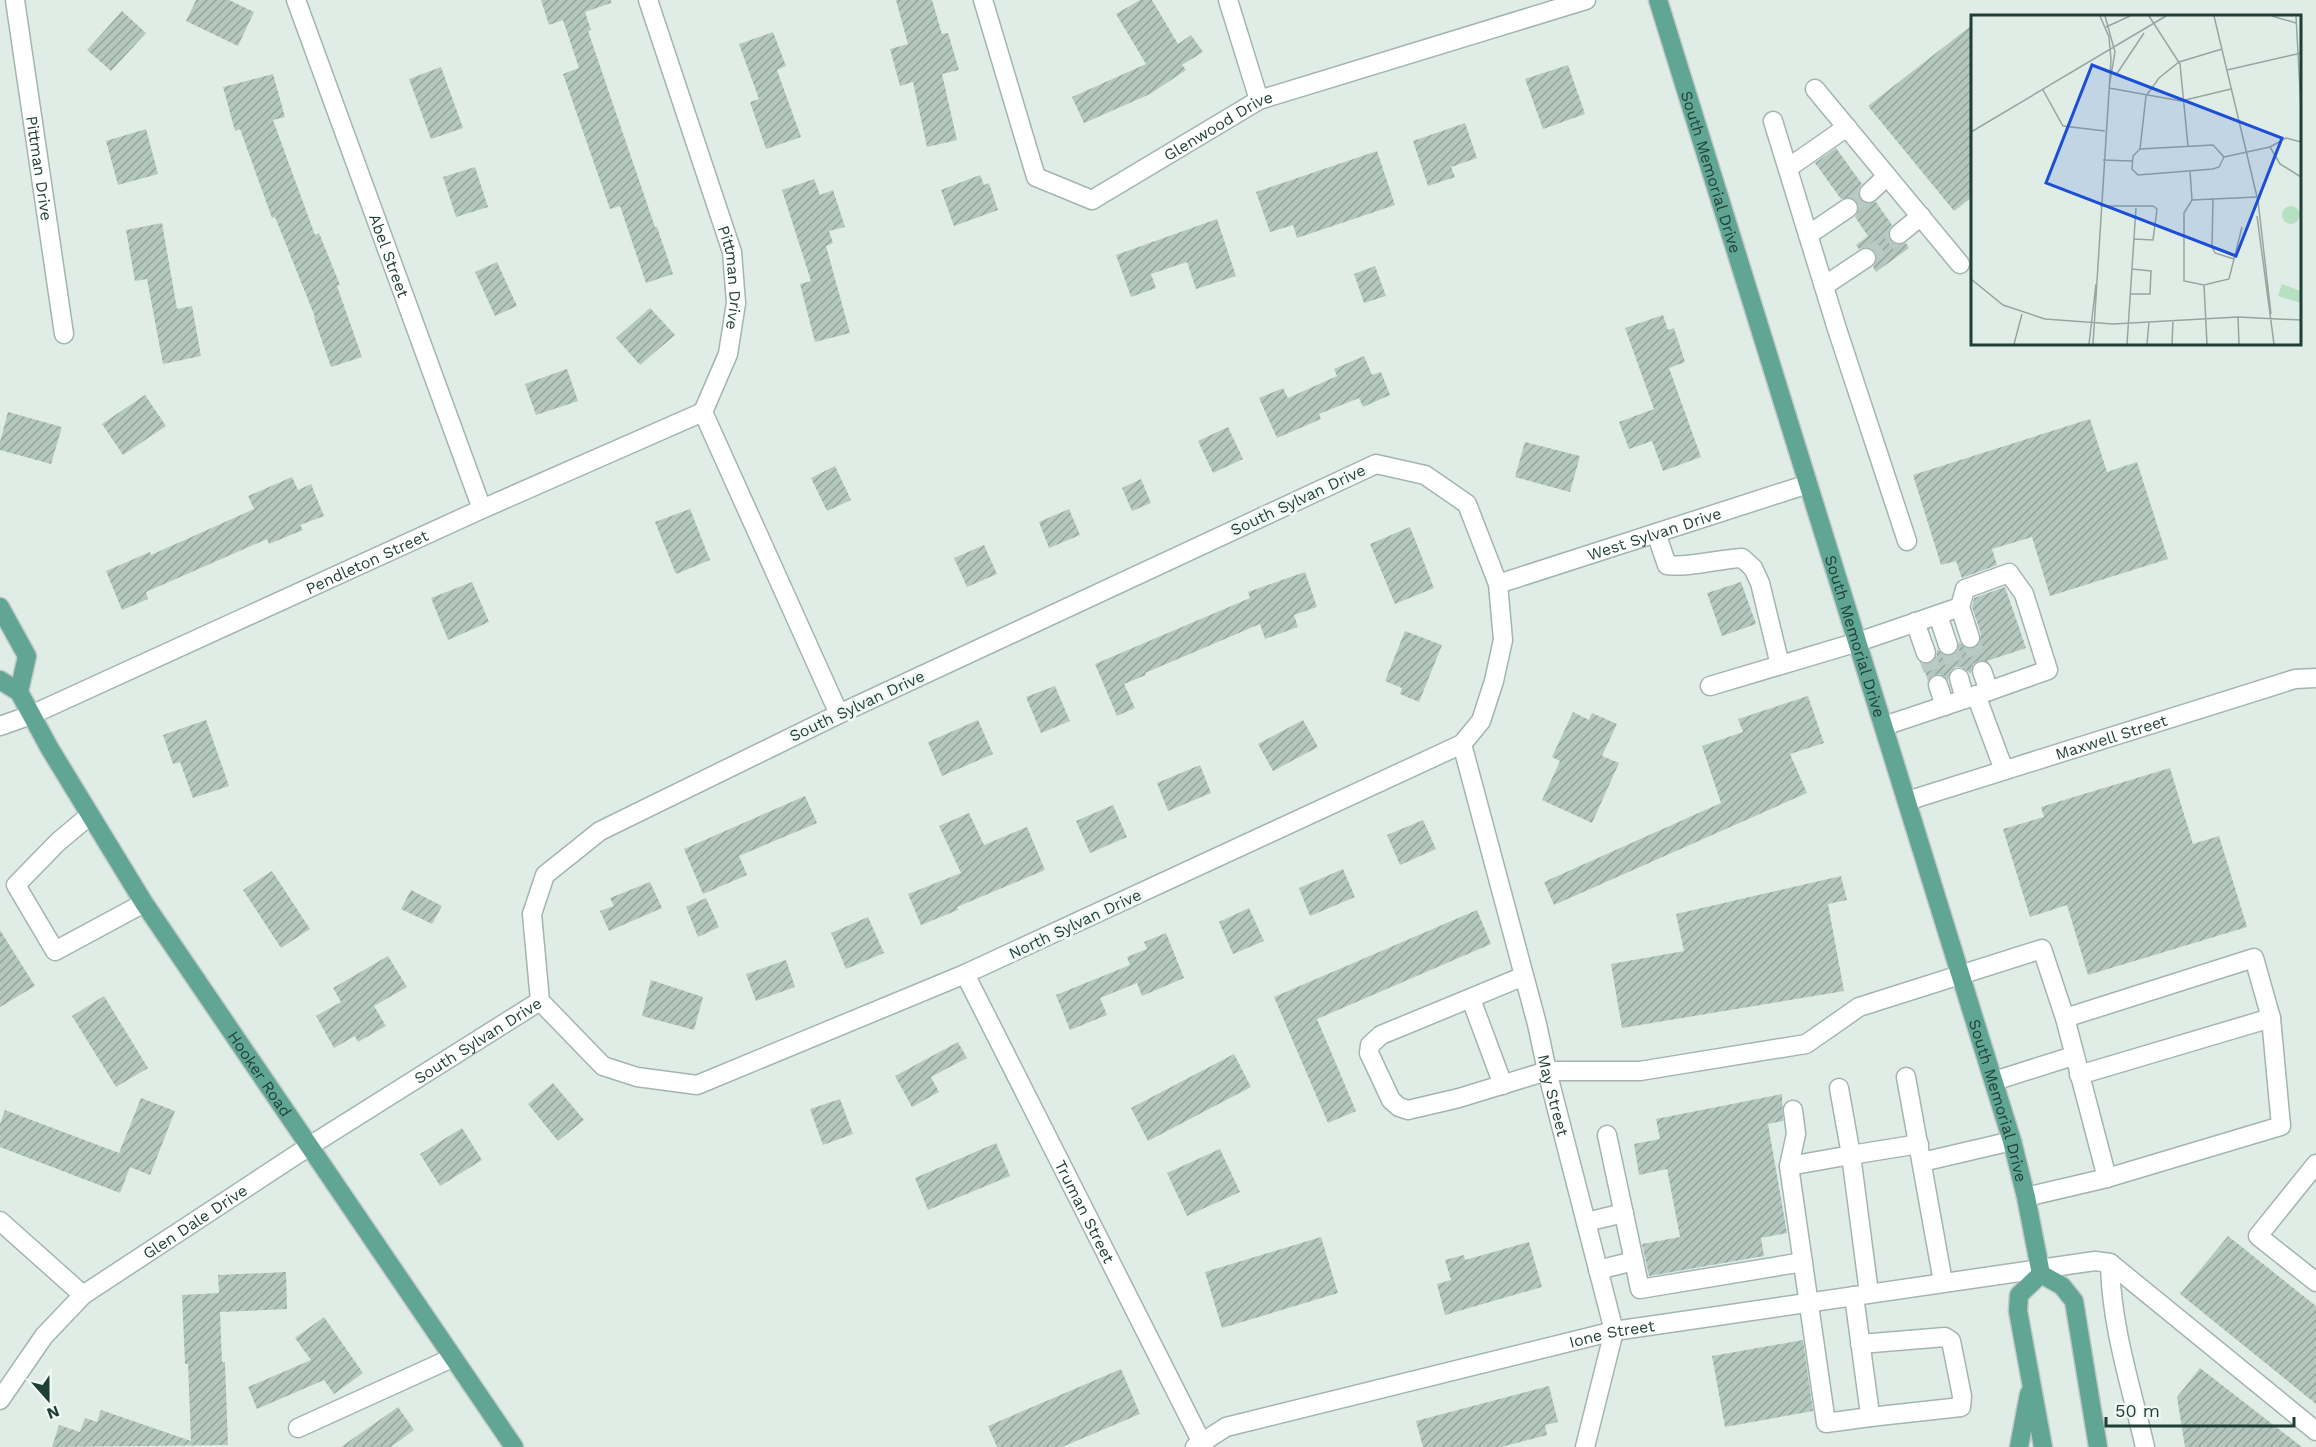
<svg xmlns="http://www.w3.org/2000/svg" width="2316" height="1447" font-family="'Work Sans',sans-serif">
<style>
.building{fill:url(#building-hatch)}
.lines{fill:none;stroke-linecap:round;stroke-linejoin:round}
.minor-tunnel{stroke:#b9cac4;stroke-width:18;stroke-dasharray:18 9;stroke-linecap:butt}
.minor-casing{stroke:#a2b5ae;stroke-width:21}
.major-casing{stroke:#c0c9c7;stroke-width:21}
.minor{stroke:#fff;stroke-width:18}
.major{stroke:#61a694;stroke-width:18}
.labels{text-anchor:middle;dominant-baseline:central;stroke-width:6;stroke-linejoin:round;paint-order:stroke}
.street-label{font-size:16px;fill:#1f3f36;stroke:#f1f9f5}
.inset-road{fill:none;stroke:#93a7a0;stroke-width:1.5}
.view{fill:#1d4ed8;fill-opacity:0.15;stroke:#1d4ed8;stroke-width:3}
.inset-edge{fill:none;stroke:#1f3f36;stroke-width:3}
</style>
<defs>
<pattern id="building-hatch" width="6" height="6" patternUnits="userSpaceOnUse" patternTransform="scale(1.5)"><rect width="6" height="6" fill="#b5c8c0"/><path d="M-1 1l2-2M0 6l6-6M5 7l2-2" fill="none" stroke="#93a49d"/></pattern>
</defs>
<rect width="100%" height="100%" fill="#e0ede7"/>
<path class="building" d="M196 0H229L254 12 238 46 186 21Z
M541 0H611V3L585 12 591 30 588 31 655 227H657L673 274 646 283 620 206 610 209 563 74 579 68 563 20 549 25Z
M896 0H932L942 34 948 33 959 70 942 74 957 140 927 147 913 82 900 86 890 49 908 44Z
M1140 0H1152L1178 44 1191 35 1203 52 1182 65 1186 70 1150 94 1084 123 1072 97 1146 64 1116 14Z
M122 11 146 33 111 71 87 50Z
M1972 25V197L1954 211 1868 106Z
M773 32 786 66 777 70 801 137 766 149 750 102 759 99 739 44Z
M1568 65 1585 114 1543 129 1525 79Z
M441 67 463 128 431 139 409 79Z
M273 74 285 117 273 120 315 235 319 233 340 285 337 286 362 357 331 367 314 318 315 317 275 217 272 218 240 129 235 131 223 87Z
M1465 123 1477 158 1451 167 1455 177 1428 186 1413 141Z
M146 129 158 174 118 185 106 141Z
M1836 148 1862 184 1858 190 1860 200 1866 204 1876 202 1892 225 1888 231 1890 241 1896 245 1906 243 1909 248 1876 272 1873 267 1877 258 1875 251 1866 247 1859 249 1856 245 1868 236 1855 217 1858 212V202L1852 198 1841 199 1815 163Z
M1377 151 1395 205 1297 238 1293 225 1270 232 1256 192Z
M475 167 488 207 456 217 443 177Z
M980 175 984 185 989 183 998 210 954 226 941 190Z
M814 179 820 195 833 190 845 227 829 231 833 243 826 246 850 333 815 342 800 284 811 281 782 190Z
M1217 219 1236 276 1196 289 1187 262 1151 274 1156 288 1131 297 1116 255Z
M162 223 177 309 192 306 201 356 163 364 147 279 135 281 126 230Z
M497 262 517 306 495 316 475 272Z
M1375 266 1386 296 1364 303 1354 274Z
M650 308 675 335 640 365 616 338Z
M1663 315 1668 330 1674 328 1685 362 1669 368 1701 457 1663 471 1652 441 1629 449 1619 422 1654 409 1625 328Z
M1364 356 1372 375 1381 372 1390 395 1363 407 1359 398 1319 414 1321 419 1277 438 1259 398 1283 388 1288 398 1337 376 1334 369Z
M567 369 578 401 536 415 525 384Z
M145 395 166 426 123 455 102 424Z
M8 412 62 427 51 464 0 450V442Z
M2090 419 2107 472 2137 462 2168 559 2050 596 2032 537 1992 549 1997 565 1962 578 1956 561 1941 565 1913 475Z
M1228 427 1243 459 1213 473 1198 441Z
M1525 442 1580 456 1570 492 1515 477Z
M835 466 851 500 827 511 811 478Z
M292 477 298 490 311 484 324 516 300 525 303 530 269 544 267 539 146 592 148 599 122 610 106 571 150 552 151 555 254 509 248 496Z
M1141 479 1151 503 1132 511 1122 488Z
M690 509 710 560 676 574 655 522Z
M1069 509 1080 535 1049 548 1039 522Z
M1410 527 1434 588 1395 604 1370 544Z
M984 545 997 574 967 587 954 558Z
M1305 572 1317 607 1294 615 1298 627 1265 639 1260 624 1145 673 1146 675 1124 684 1135 708 1117 716 1095 664 1250 598 1248 592Z
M472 582 489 622 448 640 431 598Z
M1741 582 1756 624 1722 636 1707 593Z
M2005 587 2026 648 1987 661H1978L1973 664 1971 674 1962 667H1956L1951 671 1948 680 1940 674 1934 675 1928 681 1922 663 1929 664 1934 661 1937 656V649L1945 656H1951L1957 652 1959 642 1968 649 1979 645 1981 634 1972 607 1974 598Z
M1405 631 1442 645 1419 702 1400 694 1402 688 1385 681Z
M1055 686 1070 721 1041 733 1026 697Z
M1808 696 1824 743 1790 754 1807 793 1554 905 1544 882 1721 803 1702 746 1743 732 1738 719Z
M1573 712 1589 720 1592 713 1617 724 1602 756 1619 763 1592 823 1542 800 1560 761 1552 757Z
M206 720 229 786 193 798 180 762 173 764 163 735Z
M978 720 993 754 942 776 928 742Z
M1303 720 1318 747 1273 771 1258 744Z
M1200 765 1211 793 1168 811 1157 783Z
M2170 768 2193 844 2219 836 2247 927 2088 975 2067 905 2030 917 2003 829 2044 817 2041 807Z
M805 796 817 823 739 856 747 875 703 894 684 849Z
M1113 805 1127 837 1090 853 1076 821Z
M969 813 984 845 1027 827 1045 870 957 907 958 910 921 925 908 894 961 873 939 826Z
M1423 820 1436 849 1400 865 1387 835Z
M1343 869 1355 897 1310 916 1299 888Z
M272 871 310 929 281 948 243 890Z
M1841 876 1847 900 1828 904 1844 991 1622 1028 1611 964 1684 951 1676 914Z
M650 882 662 908 609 931 600 911 614 906 610 898Z
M411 890 442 906 432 924 401 909Z
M706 898 719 927 698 937 686 907Z
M1249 908 1264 941 1233 954 1219 922Z
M1477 910 1491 944 1317 1019 1356 1111 1328 1123 1274 997Z
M868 917 884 953 846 969 831 933Z
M0 930 35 986 0 1007Z
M1166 933 1184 978 1142 996 1137 983 1100 998 1107 1015 1070 1030 1056 995 1130 965 1127 957 1147 949 1144 942Z
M388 956 407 987 374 1006 386 1026 358 1042 355 1036 334 1048 316 1016 341 1002 333 988Z
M786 960 795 987 756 1001 746 974Z
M651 980 703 997 694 1030 642 1016Z
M104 996 148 1068 116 1087 72 1016Z
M958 1042 967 1058 931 1077 939 1092 912 1107 895 1076Z
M1234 1054 1251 1087 1148 1141 1131 1108Z
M553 1083 584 1120 558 1141 528 1104Z
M1782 1094 1783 1121 1768 1124 1787 1233 1761 1238 1764 1256 1649 1276 1642 1244 1680 1237 1667 1169 1639 1175 1634 1144 1660 1139 1656 1119Z
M141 1098 175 1111 150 1175 130 1167 120 1193 0 1147V1124L5 1110 119 1153Z
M840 1099 853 1134 823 1145 810 1109Z
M462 1128 482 1160 440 1186 420 1154Z
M996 1143 1010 1176 928 1210 915 1178Z
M1220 1149 1240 1192 1187 1216 1167 1173Z
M2228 1236 2316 1306V1404L2180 1294Z
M1321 1237 1338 1293 1222 1328 1205 1272Z
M1529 1242 1542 1287 1445 1315 1437 1284 1451 1280 1445 1260 1464 1255 1465 1260Z
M286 1272 287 1309 220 1312 222 1362H225L228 1445 52 1447 59 1425 80 1432 85 1418 97 1422 101 1410 191 1441 188 1364H185L182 1295 219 1293 218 1275Z
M324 1317 363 1373 334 1394 324 1380 257 1409 248 1387 311 1360 295 1338Z
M1803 1340 1813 1411 1725 1427 1712 1356Z
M2200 1368 2302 1447H2185L2177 1397Z
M1121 1369 1140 1414 1062 1447H997L988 1426Z
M1549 1386 1558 1422 1545 1425 1547 1435 1501 1447H1423L1416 1421Z
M398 1407 414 1430 391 1447H341Z"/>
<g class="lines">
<path class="minor-tunnel" d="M1848 208 1869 193
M1866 258 1899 234
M1970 638 1982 671
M1948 645 1959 678
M1926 653 1938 685"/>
<g class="minor-casing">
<g id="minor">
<path id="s1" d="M15 0 64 334"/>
<path id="s2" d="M296 0 482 509"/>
<path id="s3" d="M648 0 732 252 736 303 728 354 703 412 839 714"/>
<path id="s4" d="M983 0 1036 177 1092 200 1259 100 1586 0"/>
<path d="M1228 0 1259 100"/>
<path d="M1815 89 1960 264"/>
<path d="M1773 121 1837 329 1907 541"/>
<path d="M1788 168 1847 127"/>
<path d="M1869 193 1887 176"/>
<path d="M1899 234 1921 216"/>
<path d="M1808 235 1848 208"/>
<path d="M1824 286 1866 258"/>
<path d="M1376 464 1425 475 1467 504 1498 584 1503 640 1494 681 1481 721 1462 744 965 974 697 1085 637 1077 603 1066 540 1001 532 914 545 875 600 831 839 714Z"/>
<path d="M1656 533 1667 565C1690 568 1718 559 1742 558L1753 568 1760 583 1780 665"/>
<path id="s5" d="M1498 584 1808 484"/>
<path d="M1960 607 1965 589 2009 573 2024 594 2048 670 1989 691"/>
<path d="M1938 615 1948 645"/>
<path d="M1915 622 1926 653"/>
<path d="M1959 678 1965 699"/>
<path d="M1938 685 1945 706"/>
<path d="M1710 686 1858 642 1960 607 1970 638"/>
<path d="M1976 695 2004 770"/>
<path id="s6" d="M0 726 31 715 482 509 703 412"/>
<path d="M1884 726 1989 691 1982 671"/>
<path id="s7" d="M1462 744 1537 1024 1547 1071 1614 1331 1585 1447"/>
<path id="s8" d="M1907 801 2295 679 2316 678"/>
<path d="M90 815 58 842 16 885 55 951 144 903"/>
<path id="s9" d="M965 974 1204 1447"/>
<path d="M1524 976 1381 1035 1370 1045 1369 1053 1391 1100 1399 1107 1408 1110 1459 1098 1547 1071H1640L1806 1044 1859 1007 2042 949 2065 1018 2254 958 2271 1018 2079 1075"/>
<path d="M1471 999 1503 1085"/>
<path d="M1906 1077 1943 1282"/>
<path d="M1994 1081 2073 1056"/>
<path d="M1793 1110 1796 1134 1789 1166 1826 1423 1870 1417"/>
<path d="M1607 1135 1634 1261"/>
<path d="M1922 1162 2012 1141"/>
<path d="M2316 1164 2258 1236 2316 1282"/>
<path d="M1789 1166 1851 1155 1839 1088"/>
<path d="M2107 1178 2281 1126 2271 1018"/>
<path d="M2026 1197 2107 1178 2065 1018"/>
<path d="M0 1221 83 1295"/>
<path d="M1586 1222 1624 1213"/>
<path d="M2110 1263C2111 1326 2131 1386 2145 1447"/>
<path d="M1598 1270 1634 1261 1640 1289 1803 1262"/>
<path d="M1869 1293 1851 1155 1919 1144"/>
<path d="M1854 1296 1869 1407 1870 1417 1961 1407 1962 1396 1951 1341 1945 1337 1860 1344"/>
<path id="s10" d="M0 1400 44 1336 83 1295 308 1147 540 1001"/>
<path d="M298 1428 452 1358"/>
<path id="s11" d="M1195 1447 1226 1427 1614 1331 2095 1261 2110 1263 2316 1431"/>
</g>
</g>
<g class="major-casing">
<g id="major">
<path id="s12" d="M1658 0 2012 1141 2026 1197 2041 1274"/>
<path d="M0 607 27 656 19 692"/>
<path id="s13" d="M0 680 19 692 50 749 144 903 514 1447"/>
<path d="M2041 1274 2062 1286 2074 1301 2098 1447"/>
<path d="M2041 1274 2019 1295 2018 1311 2043 1447"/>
<path d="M2019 1447 2029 1394"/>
</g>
</g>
<use href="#minor" class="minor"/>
<use href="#major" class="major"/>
</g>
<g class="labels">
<g class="street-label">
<text stroke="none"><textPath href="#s4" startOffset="392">Glenwood Drive</textPath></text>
<text stroke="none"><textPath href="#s1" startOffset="170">Pittman Drive</textPath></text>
<text stroke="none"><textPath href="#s12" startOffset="180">South Memorial Drive</textPath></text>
<text stroke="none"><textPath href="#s2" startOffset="272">Abel Street</textPath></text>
<text stroke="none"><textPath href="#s3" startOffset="291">Pittman Drive</textPath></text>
<text transform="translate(1298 500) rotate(-25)">South Sylvan Drive</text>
<text stroke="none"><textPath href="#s5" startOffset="164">West Sylvan Drive</textPath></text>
<text stroke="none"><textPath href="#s6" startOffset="402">Pendleton Street</textPath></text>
<text stroke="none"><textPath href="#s12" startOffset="666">South Memorial Drive</textPath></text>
<text transform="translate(857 706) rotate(-25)">South Sylvan Drive</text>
<text stroke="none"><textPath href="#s8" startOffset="214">Maxwell Street</textPath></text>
<text transform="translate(1075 924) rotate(-25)">North Sylvan Drive</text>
<text stroke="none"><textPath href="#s10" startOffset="604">South Sylvan Drive</textPath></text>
<text stroke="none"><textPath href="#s13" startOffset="474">Hooker Road</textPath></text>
<text stroke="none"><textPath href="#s7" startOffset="363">May Street</textPath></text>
<text stroke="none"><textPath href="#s12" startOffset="1152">South Memorial Drive</textPath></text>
<text stroke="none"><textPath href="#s9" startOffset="266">Truman Street</textPath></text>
<text stroke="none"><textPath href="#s10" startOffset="268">Glen Dale Drive</textPath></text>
<text stroke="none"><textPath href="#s11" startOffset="434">Ione Street</textPath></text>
</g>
</g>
<g transform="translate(1971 15)">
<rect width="330" height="330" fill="#e0ede7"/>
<path d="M311 200a9 9 0 1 1 18 0a9 9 0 1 1-18 0Z" fill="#b7e0c2"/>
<path d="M311 269 330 276V288L307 281Z" fill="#b7e0c2"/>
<path class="inset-road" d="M134 1 144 37 138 72M178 1 209 49 217 131M243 1 287 186 300 299M301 1 325 8M325 1 330 94M135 12 159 1M256 55 330 38M145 60 173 18M138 73 210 86 260 74M72 75 92 111 134 116M0 117 195 1M242 130 253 142 248 152 242 154 167 160 161 154 162 141 169 134ZM299 132 309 149 330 162M169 134 175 81 188 63 208 47 251 34M253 142 299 132 315 123 330 127M132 145 161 146M219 156 221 185 213 198V266L233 270 258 264 271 212M242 184 241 232 244 238 263 244M221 185 285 182M129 191H182L186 194 182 225 163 224M286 201 303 329M0 264 32 290 74 304 142 309 267 302 330 305M233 270 236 329M160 279H179L180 256 161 254M267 302 268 329M43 329 51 299M118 329 125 269M122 329 140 45 138 22 129 1M156 329 165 193M176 329 178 307M201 329 202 305"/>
<path class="view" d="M121 50 311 123 265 241 75 168Z"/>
<rect width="330" height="330" class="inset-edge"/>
</g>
<g transform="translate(48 1399) rotate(159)" stroke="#f1f9f5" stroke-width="4.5" paint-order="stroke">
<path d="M0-4.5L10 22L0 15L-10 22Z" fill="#1f3f36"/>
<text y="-9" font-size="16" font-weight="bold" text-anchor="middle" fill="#1f3f36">N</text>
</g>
<path d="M2106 1417v9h188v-9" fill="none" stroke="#1f3f36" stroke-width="3"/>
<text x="2115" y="1417" font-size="18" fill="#1f3f36" stroke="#f1f9f5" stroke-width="4.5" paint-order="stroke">50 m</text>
</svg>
